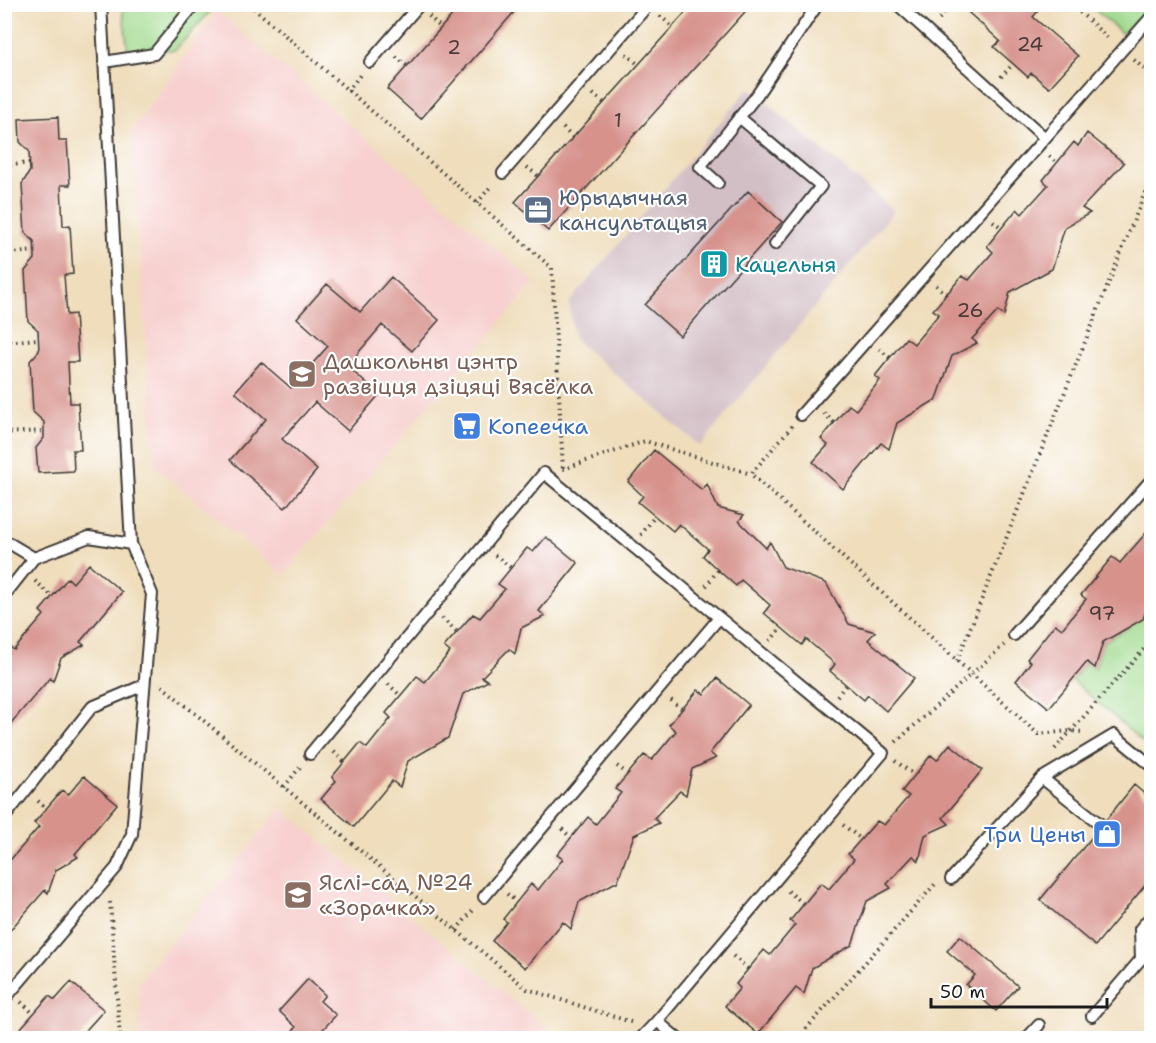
<svg xmlns="http://www.w3.org/2000/svg" width="1156" height="1043" font-family="'Shantell Sans',sans-serif">
<style>
.built{fill:#f7d0cf}
.industrial{fill:#d2bec5}
.green{fill:#9fd98c;stroke:#5e7a54;stroke-width:1.5}
.building{fill:#d7928c}
.lines{fill:none;stroke-linecap:round;stroke-linejoin:round}
.service-casing{stroke:#3c3934;stroke-width:14}
.path{stroke:#3c3934;stroke-width:4;stroke-dasharray:1.5 4.5;stroke-linecap:butt}
.service{stroke:#fff;stroke-width:10}
.labels{text-anchor:middle;dominant-baseline:central;stroke-width:4.5;stroke-linejoin:round;paint-order:stroke}
.number-label{font-size:20px;fill:#4b3a38}
.service-label{font-size:22px;fill:#4e5e75;stroke:#fff;text-anchor:start}
.culture-label{font-size:22px;fill:#0d838f;stroke:#fff;text-anchor:start}
.education-label{font-size:22px;fill:#785e54;stroke:#fff;text-anchor:start}
.shop-label{font-size:22px;fill:#366cbe;stroke:#fff;text-anchor:start}
</style>
<rect width="100%" height="100%" fill="#fff"/>
<filter id="ink" filterUnits="userSpaceOnUse"><feTurbulence type="fractalNoise" baseFrequency=".0167" numOctaves="2"/><feDisplacementMap in="SourceGraphic" scale="12" xChannelSelector="R" yChannelSelector="G"/><feConvolveMatrix kernelMatrix="1 2 1 2 8 2 1 2 1" color-interpolation-filters="sRGB"/></filter>
<filter id="wash" filterUnits="userSpaceOnUse"><feTurbulence type="fractalNoise" baseFrequency=".008" numOctaves="4" result="noise"/><feDisplacementMap in="SourceGraphic" scale="24" xChannelSelector="R" yChannelSelector="G"/><feGaussianBlur stdDeviation="1.35" result="paint"/><feColorMatrix in="noise" values="0 0 0 0 0 0 0 0 0 0 0 0 0 0 0 0 0 1.4 0 .05"/><feComposite in="paint" operator="in"/></filter>
<g filter="url(#wash)">
<rect width="100%" height="100%" fill="#efddbb"/>
<path class="built" d="M217 11 535 282 283 575 155 466 132 131Z
M281 808 558 1038H141L139 982Z"/>
<path class="industrial" d="M749 88 894 211 700 446 574 339 569 303Z"/>
<path class="green" d="M122 5H216L175 50 128 51Z
M1089 5H1135L1144 12 1123 34Z
M1151 594 1152 722 1150 724 1151 726V749L1072 680 1087 662 1095 668 1103 642 1128 628Z"/>
<g id="blocks">
<path class="building" d="M462 4H521L421 119 387 89Z
M693 4H752L548 231 515 202Z
M959 4H1044L1033 17 1078 56 1049 88 1031 73 1028 77 994 47 1000 41Z
M58 117 59 141H67L70 185H61L63 226 70 225 73 274 64 275 67 315 75 314 78 362H68L70 403H78L81 450H73L74 471 38 473 36 448 44 438V422L33 412 30 361 39 351 38 330 28 321 25 271 35 259V251L34 241 25 233 22 184 30 171 29 151 20 142 19 119Z
M1087 133 1124 163 1082 208 1090 213 1065 227 1052 269 1010 292 1004 316 998 311 972 339 977 343 952 356 937 399 897 423 889 449 881 443 843 489 813 462 828 445 821 439 849 405 856 410 880 380 875 376 906 338 914 344 939 314 933 310 962 276 969 280 993 252 987 246 1017 209 1022 214 1048 185 1043 180 1074 142 1078 146Z
M748 191 782 222 680 336 645 305Z
M391 277 439 320 412 351 382 325 347 366 379 395 348 431 315 402 282 439 317 470 285 508 230 460 266 419 235 392 261 362 291 388 328 346 297 318 327 284 360 312Z
M654 450 702 490 707 484 718 508 744 515 739 521 766 548 770 542 783 567 826 583 849 624 875 632 868 640 914 678 886 711 868 695 864 700 830 671 835 664 806 639 802 645 764 613 770 605 741 580 736 586 718 570 703 556 708 549 679 524 673 531 638 502 643 496 628 482Z
M1152 526V594L1143 619 1103 642 1095 668 1087 662 1049 708 1016 681 1031 662 1027 659 1055 624 1062 629 1086 599 1081 595 1112 557 1120 563Z
M546 537 578 563 539 611 545 616 521 628 515 654 509 649 482 677 488 681 463 694 448 738 408 761 400 787 392 781 354 827 321 799 336 781 332 777 360 743 367 748 391 718 386 713 417 676 425 682 450 652 444 647 473 614 480 618 505 589 498 584 527 548 533 552Z
M89 564 122 592 80 642 84 645 61 658 53 681 50 678 4 731V643L14 650 44 615 40 611 68 578 73 583Z
M717 678 749 705 710 753 716 758 692 769 686 795 680 791 654 818 659 823 634 835 617 883H614L579 902 571 929 563 922 525 968 492 941 507 922 503 919 531 884 538 890 563 859 557 855 588 817 596 824 621 793 615 789 644 755 652 760 676 731 669 725 698 690 704 694Z
M950 744 982 770 943 818 949 824 925 835 919 861 913 856 887 884 891 888 867 901 852 945 812 968 804 994 796 988 758 1034 725 1006 740 988 736 984 764 950 770 955 795 925 790 921 821 883 829 889 854 859 848 854 877 821 884 825 909 796 902 791 931 755 937 760Z
M84 776 117 804 75 854 78 857 56 870 48 893 45 890 4 937V867L39 827 34 823 62 790 68 795Z
M1134 785 1152 800V877L1095 946 1040 900 1097 831H1102L1105 829 1107 825 1106 820Z
M960 936 1018 986 996 1011 966 985 975 975 947 951Z
M308 979 325 995 320 1001 336 1015 315 1038H286L296 1027 279 1011Z
M71 982 104 1010 79 1038H33L21 1028 49 996 55 1000Z"/>
</g>
</g>
<g filter="url(#ink)">
<use href="#blocks" fill-opacity="0" stroke="#3c3934" stroke-width="1.5"/>
<g class="lines">
<g class="service-casing">
<path id="service" d="M897 4 1045 138 1152 16
M104 62 154 54 195 4
M370 62 420 4
M739 117 821 186 775 244
M503 173 649 4
M718 183 700 167 757 95 818 4
M801 415 1045 138
M4 540 34 558 89 537 131 544 101 4
M4 596 34 558
M1014 635 1152 479
M310 754 544 473 883 753 657 1021
M1042 778 1100 824
M4 818 92 707 144 685
M951 879 1042 778 1114 735 1152 766
M484 897 719 618
M4 1000 117 867 132 834 152 594 131 544
M1092 1016 1141 959 1140 929 1152 915
M641 1038 657 1021 677 1038
M1027 1038 1039 1025"/>
</g>
<path class="path" d="M249 4 552 268 563 469
M1071 4 1110 40
M429 16 441 28
M660 16 673 27
M939 19 950 6
M626 54 639 65
M396 57 407 66
M1134 60 1152 76
M1001 77 1013 64
M348 91 360 75
M593 94 604 103
M563 128 573 138
M1049 156 1057 163
M4 166 30 163
M527 167 538 176
M477 203 492 185
M993 221 1002 228
M4 254 35 251
M936 285 946 294
M4 342 38 339
M879 349 890 358
M824 413 834 423
M792 426 751 474 1038 734 1071 731 1084 732
M4 433 44 431
M563 469 645 441 751 474
M641 535 655 516
M495 555 511 568
M35 581 52 596
M706 586 718 570
M442 618 457 632
M770 641 781 628
M957 661 1152 175
M388 684 401 696
M162 686 527 989 634 1023
M837 696 846 685
M671 700 682 709
M896 742 1004 645
M1055 749 1152 640
M334 752 344 762
M895 761 915 775
M617 766 628 774
M284 787 300 767
M38 801 47 809
M843 825 861 839
M562 829 571 838
M788 891 804 904
M507 894 517 902
M110 902 120 1038
M456 930 475 908
M733 956 748 969
M21 1002 34 1014
M798 1038 937 882"/>
<use href="#service" class="service"/>
</g>
</g>
<defs>
<g id="office-square" transform="scale(1.5)"><rect x="-9" y="-9" width="18" height="18" rx="4" fill="#5c6f8a" stroke="#fff"/><path d="M-6-3h4V-5.5h4V-3h4V5H-6ZM-1-4.5V-3h2v-1.5ZM-6 0V1H6V0Z" fill="#fff"/></g>
<g id="building-square" transform="scale(1.5)"><rect x="-9" y="-9" width="18" height="18" rx="4" fill="#0f9aa8" stroke="#fff"/><path d="M-4-6H4V6H1V3H-1V6H-4ZM-2.5-4.3h1.7v1.8h-1.7ZM.8-4.3h1.7v1.8H.8ZM-2.5-1h1.7V.8h-1.7ZM.8-1h1.7V.8H.8Z" fill="#fff"/></g>
<g id="school-square" transform="scale(1.5)"><rect x="-9" y="-9" width="18" height="18" rx="4" fill="#8d6e63" stroke="#fff"/><path d="M0-5L7-2L0 1L-7-2ZM-4 1L0 2.5L4 1V4Q0 6-4 4Z" fill="#fff"/></g>
<g id="supermarket-square" transform="scale(1.5)"><rect x="-9" y="-9" width="18" height="18" rx="4" fill="#3f7fe0" stroke="#fff"/><path d="M-6-5.5h2.5l.6 2H6L4.5 2H-2.5L-4.4-4H-6ZM-1.5 3.2a1.3 1.3 0 1 0 .1 0ZM3 3.2a1.3 1.3 0 1 0 .1 0Z" fill="#fff"/></g>
<g id="shop-square" transform="scale(1.5)"><rect x="-9" y="-9" width="18" height="18" rx="4" fill="#3f7fe0" stroke="#fff"/><path d="M-5-2.5h2.3a2.7 3.5 0 0 1 5.4 0H5L5.5 6h-11ZM-1.5-2.5h3a1.5 2.3 0 0 0-3 0Z" fill="#fff"/></g>
</defs>
<g fill-rule="evenodd">
<use href="#office-square" x="538" y="210"/>
<use href="#building-square" x="714" y="264"/>
<use href="#school-square" x="302" y="374"/>
<use href="#supermarket-square" x="467" y="426"/>
<use href="#shop-square" x="1107" y="834"/>
<use href="#school-square" x="298" y="895"/>
</g>
<g class="labels">
<g class="number-label">
<text x="1030" y="44">24</text>
<text x="454" y="47">2</text>
<text x="618" y="120">1</text>
<text x="970" y="310">26</text>
<text x="1102" y="613">97</text>
</g>
<g class="service-label">
<text x="559" y="197">Юрыдычная<tspan x="559" dy="25">кансультацыя</tspan></text>
</g>
<g class="culture-label">
<text x="735" y="264">Кацельня</text>
</g>
<g class="education-label">
<text x="323" y="361">Дашкольны цэнтр<tspan x="323" dy="25">развіцця дзіцяці Вясёлка</tspan></text>
<text x="319" y="882">Яслі-сад №24<tspan x="319" dy="25">«Зорачка»</tspan></text>
</g>
<g class="shop-label">
<text x="488" y="426">Копеечка</text>
<text x="1086" y="834" text-anchor="end">Три Цены</text>
</g>
</g>
<rect width="1156" height="1043" fill="none" stroke="#fff" stroke-width="24"/>
<path d="M931 998v9h176v-9" fill="none" stroke="#1c1c1c" stroke-width="3"/>
<text x="940" y="998" font-size="18" fill="#1c1c1c" stroke="#ffffff" stroke-width="4.5" paint-order="stroke">50 m</text>
</svg>
